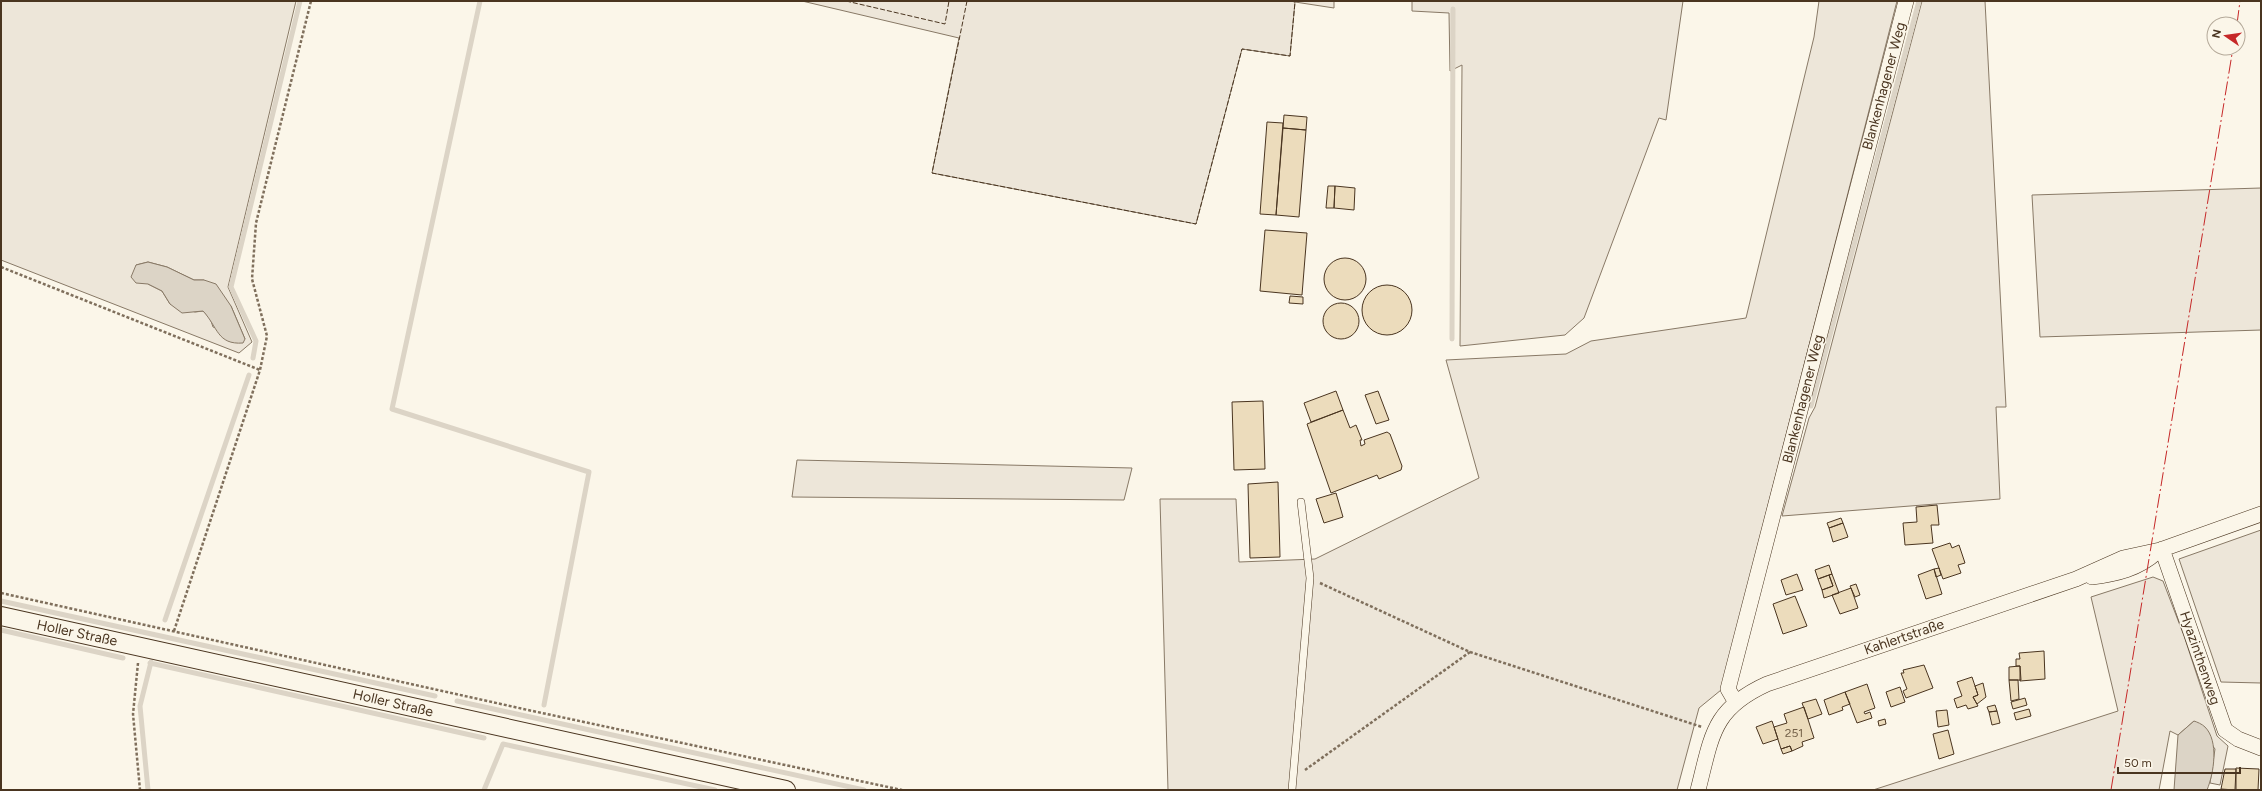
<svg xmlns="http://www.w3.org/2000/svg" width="2262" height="791" font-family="Figtree,sans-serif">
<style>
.green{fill:#ede6d9;stroke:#887966;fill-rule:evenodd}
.water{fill:#dcd4c6;stroke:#887966}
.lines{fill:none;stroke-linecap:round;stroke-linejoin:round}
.stream{stroke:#dcd4c6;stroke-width:5}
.building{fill:#ecdcbc;stroke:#4a3520}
.service-casing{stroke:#4a3520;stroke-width:8}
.minor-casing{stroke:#4a3520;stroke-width:16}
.tertiary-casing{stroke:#4a3520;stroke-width:20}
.path{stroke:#7f6f5c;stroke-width:2.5;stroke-dasharray:3 2;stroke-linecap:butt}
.service{stroke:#fbf6e9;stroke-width:7}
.minor{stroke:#fbf6e9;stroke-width:15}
.tertiary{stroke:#fbf6e9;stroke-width:18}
.fence{stroke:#4a3520;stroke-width:1;stroke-dasharray:5 2;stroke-linecap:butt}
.power{stroke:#c62828;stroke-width:1;stroke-dasharray:14 3 2 3;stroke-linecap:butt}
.labels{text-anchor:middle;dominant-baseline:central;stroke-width:3;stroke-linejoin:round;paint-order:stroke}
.number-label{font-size:12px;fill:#725f47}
.street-label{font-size:14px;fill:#4a3520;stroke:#fbf6e9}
</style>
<rect width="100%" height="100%" fill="#fbf6e9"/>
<path class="green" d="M1 1H296L228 287 252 342 239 353 1 260ZM148 262 167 267 194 280H204L231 306 245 339 213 327 210 318 203 311 195 312 170 304 162 291 148 284 136 265Z
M802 1H1334V8L1295 2 1290 56 1242 49 1196 224 932 173 959 38Z
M1412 1H1683L1666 120 1659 118 1584 318 1565 335 1460 346 1462 65 1450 71 1449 13 1412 11Z
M1819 1H1897L1721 690 1699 708 1677 790H1168L1160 499H1236L1239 562 1315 559 1479 478 1446 360 1566 354 1591 341 1746 318 1814 37Z
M1922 1H1985L2006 407H1996L2000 499 1782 516 1809 418 1815 407Z
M2261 188V330L2040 337 2032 195Z
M797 460 1132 468 1124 500 792 497Z
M2261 530V683L2221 682 2179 559Z
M2153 577 2163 581 2184 636 2217 736 2228 746 2220 785 2210 783 2215 749 2194 721 2178 735 2170 731 2159 790H1873L2118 711 2091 597Z"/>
<path class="water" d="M148 262 167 267 194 280H204L216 284 231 306 245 339 243 343C217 345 218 327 203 311L182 313 170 304 162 291 148 284 136 283 131 277 136 265Z
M2194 721C2197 722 2202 724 2205 727 2219 741 2214 773 2207 790H2174L2178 735Z"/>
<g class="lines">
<path class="stream" d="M480 1 392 409 589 472 544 705
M1452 339 1453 9
M253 358 256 341 231 287 300 1
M1811 406 1919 1
M1 601 435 696
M165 620 249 375
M1 630 123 658
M150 663 484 738
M457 701 864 790
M148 790 140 706 151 662
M484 790 503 744 715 790"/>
</g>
<path class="building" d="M1284 115 1307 117 1306 130 1283 128Z
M1267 122 1283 123 1276 215 1260 214Z
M1283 128 1306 130 1299 217 1276 215Z
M1328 186H1335L1334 208H1326Z
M1335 186 1355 188 1354 210 1334 208Z
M1265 230 1307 233 1302 295 1260 291Z
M1324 279a21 21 0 1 1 42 0a21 21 0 1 1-42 0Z
M1362 310a25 25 0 1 1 50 0a25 25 0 1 1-50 0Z
M1290 296 1303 297V304L1289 303Z
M1323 321a18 18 0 1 1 36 0a18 18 0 1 1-36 0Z
M1336 391 1343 410 1311 422 1304 403Z
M1378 391 1389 420 1376 424 1365 395Z
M1263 401 1265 469 1234 470 1232 402Z
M1343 410 1350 428 1356 425 1362 440H1360L1361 446 1365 444 1364 440 1387 432 1390 434 1402 466 1401 470 1379 479 1377 475 1331 493 1307 424Z
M1278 482 1280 557 1250 558 1248 484Z
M1336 493 1343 517 1324 523 1316 499Z
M1937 505 1939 525H1931L1933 543 1905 545 1903 523 1917 522 1916 507Z
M1841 518 1843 523 1829 528 1827 523Z
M1843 523 1848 537 1833 542 1829 528Z
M1950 543 1952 548 1959 545 1965 563 1958 565 1961 573 1943 579 1932 549Z
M1829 565 1832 574 1818 579 1815 570Z
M1939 568 1941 575 1936 577 1934 569Z
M1934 569 1942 594 1926 599 1918 575Z
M1797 574 1803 590 1786 595 1781 580Z
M1832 574 1839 593 1824 598 1822 590 1833 586 1829 575Z
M1829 575 1833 586 1822 590 1818 579Z
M1856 584 1860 595 1855 597 1850 586Z
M1851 588 1858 608 1840 614 1832 595Z
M1795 596 1807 626 1783 634 1773 604Z
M2044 651 2045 679 2020 681V666H2016V659H2020L2019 653Z
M1924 665 1933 688 1906 698 1903 691 1907 689 1901 673H1904L1903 670Z
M2020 666 2021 680H2009V667Z
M1972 677 1978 695 1973 697 1978 706 1968 709 1966 705 1957 708 1954 699 1962 696 1957 682Z
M2009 680H2018L2019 699 2011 701Z
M1983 683 1986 697 1977 704 1973 697 1978 695 1975 686Z
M1867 684 1875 708 1864 712 1865 714 1870 712 1872 718 1857 723 1845 692Z
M1900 687 1905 702 1891 707 1886 692Z
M1845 692 1850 704 1842 707 1843 710 1829 715 1824 700Z
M2025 698 2027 705 2013 709 2011 702Z
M1816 699 1822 714 1808 719 1802 703Z
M1995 705 1997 711 1989 712 1987 707Z
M1804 707 1814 738 1802 742 1803 746 1792 751 1790 746 1781 749 1774 727 1787 723 1784 714Z
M2029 709 2031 716 2016 720 2014 713Z
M1947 710 1949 725 1938 727 1936 711Z
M1997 711 2000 723 1992 725 1989 712Z
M1885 719 1886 724 1879 726 1878 721Z
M1772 721 1778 739 1763 744 1756 727Z
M1948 730 1954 754 1939 759 1933 734Z
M1790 746 1792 751 1783 754 1781 749Z
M2236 768 2259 769 2258 790H2236Z
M2225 769H2236L2235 790 2221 789Z"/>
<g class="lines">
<g class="service-casing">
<path id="service" d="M1292 790 1310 578 1301 502"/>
</g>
<g class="minor-casing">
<path id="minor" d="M2162 549 2225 730 2238 739 2261 748
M2092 577C2117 574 2138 569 2157 552
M1735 701 1728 689 1906 1
M1698 790C1712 736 1712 709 1767 684L2076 579 2123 558 2160 550 2261 514"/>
</g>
<g class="tertiary-casing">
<path id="tertiary" d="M1 616 786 790"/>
</g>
<path class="path" d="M1 267 260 370
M1320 583 1470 652 1702 727
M1 593 528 710 902 790
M174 631 260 370 267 336 252 279 256 223 311 1
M138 663 133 714 140 790
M1305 770 1470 652"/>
<use href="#service" class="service"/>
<use href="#minor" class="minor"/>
<use href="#tertiary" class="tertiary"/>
<path class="fence" d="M846 1 945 24 949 1
M967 1 932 173 1196 224 1242 49 1290 56 1295 2 1291 1"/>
<path class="power" d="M2237 24 2240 1
M2111 790 2233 48"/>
</g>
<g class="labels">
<g class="number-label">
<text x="1794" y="733">251</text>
</g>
<g class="street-label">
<text transform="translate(1884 86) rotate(-75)">Blankenhagener Weg</text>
<text transform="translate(1803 399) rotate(-76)">Blankenhagener Weg</text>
<text transform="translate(77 633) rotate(12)">Holler Straße</text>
<text transform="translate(1904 637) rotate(-19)">Kahlertstraße</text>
<text transform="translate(2200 658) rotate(71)">Hyazinthenweg</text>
<text transform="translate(393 703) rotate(13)">Holler Straße</text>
</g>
</g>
<rect width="2262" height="791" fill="none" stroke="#4a3520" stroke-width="4"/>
<g transform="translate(2226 36) rotate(283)"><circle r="19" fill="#fbf6e9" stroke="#b4a999"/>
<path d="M0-3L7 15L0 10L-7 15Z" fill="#c62828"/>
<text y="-6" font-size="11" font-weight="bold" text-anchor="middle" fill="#4a3520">N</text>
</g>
<path d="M2118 767v6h122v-6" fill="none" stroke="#4a3520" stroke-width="2"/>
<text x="2124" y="767" font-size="12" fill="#4a3520" stroke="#fbf6e9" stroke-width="3" paint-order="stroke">50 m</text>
</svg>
